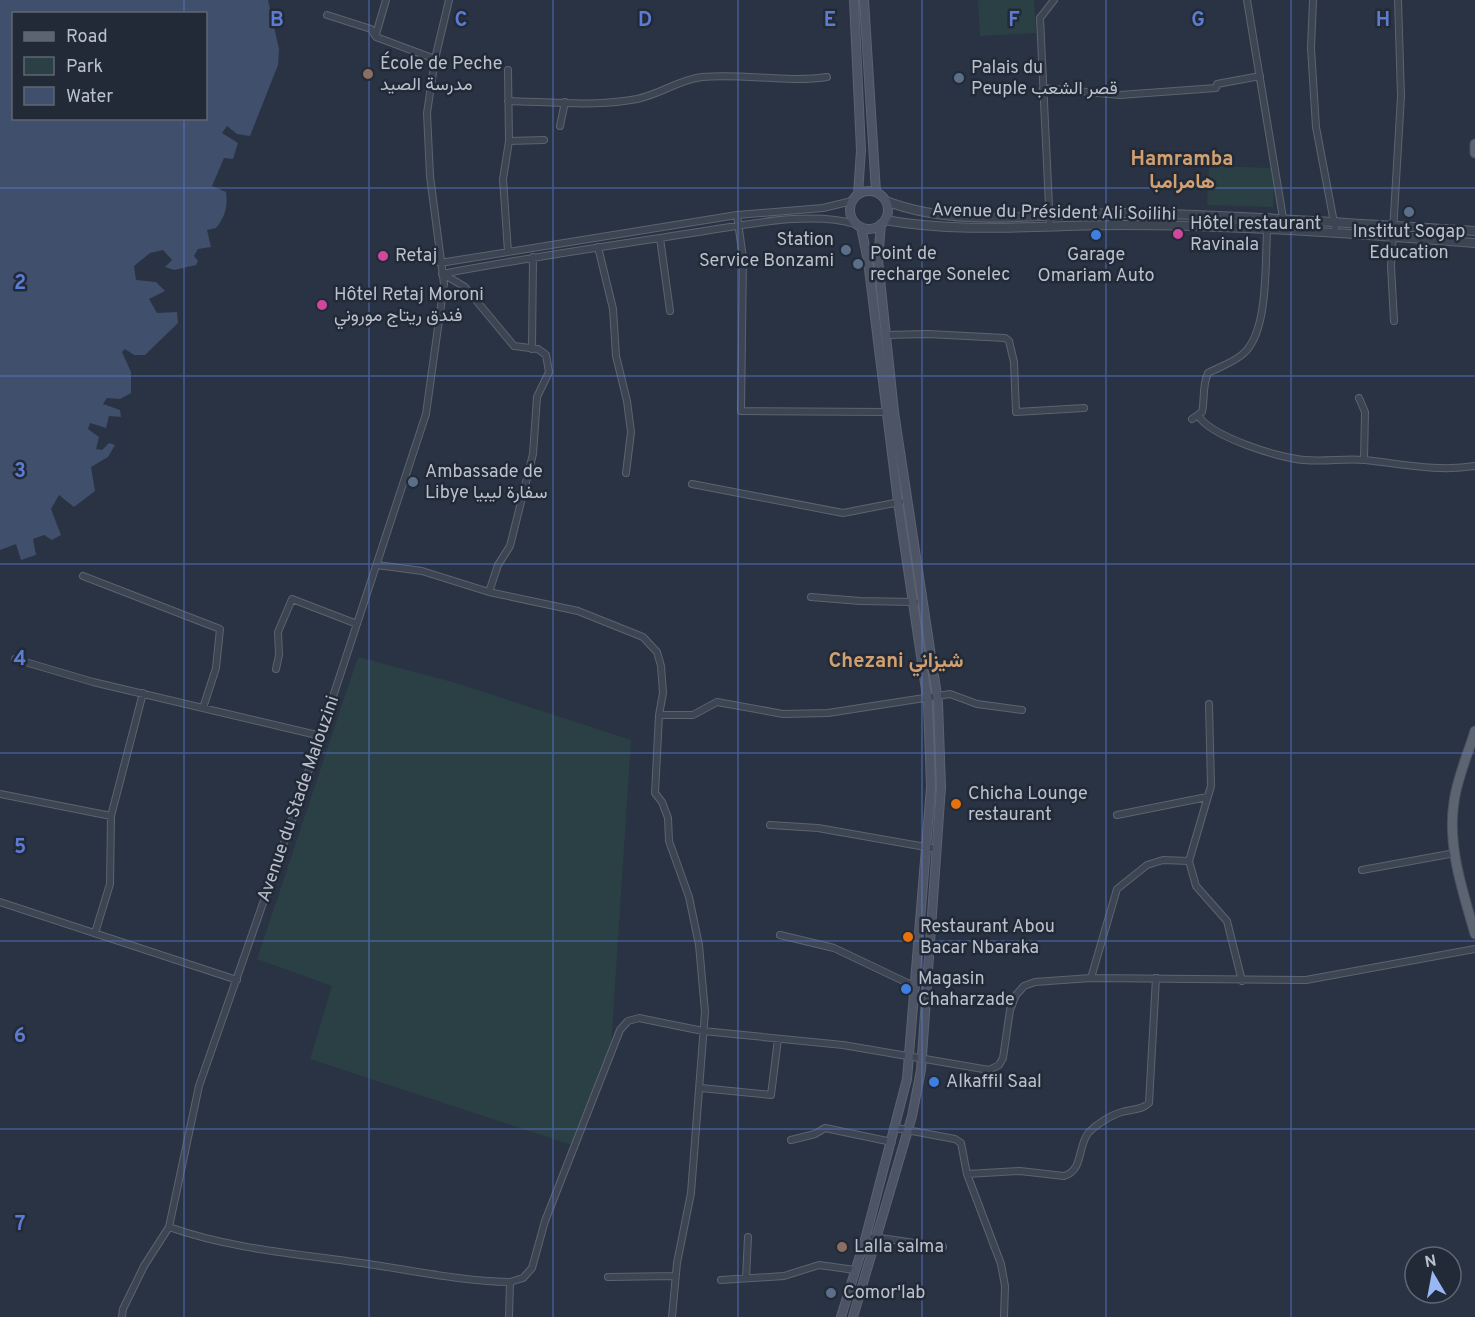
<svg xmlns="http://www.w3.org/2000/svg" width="1475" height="1317" font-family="Overpass,Vazirmatn,sans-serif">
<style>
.green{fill:#2b4044}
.water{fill:#404f6b;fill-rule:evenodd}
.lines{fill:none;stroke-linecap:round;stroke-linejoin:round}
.minor-casing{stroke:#5c6370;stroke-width:8}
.tertiary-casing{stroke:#5c6370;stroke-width:10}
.secondary-casing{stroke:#5c6370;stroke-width:10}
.primary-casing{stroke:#474e5c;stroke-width:11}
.minor{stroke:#3d4553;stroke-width:6}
.tertiary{stroke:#3d4553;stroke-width:8}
.secondary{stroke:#4c5465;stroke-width:8}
.primary{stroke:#5c6472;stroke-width:9}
.grid{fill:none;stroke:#5c7cd3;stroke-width:1.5;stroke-opacity:0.55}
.education-dot{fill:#8d6e63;stroke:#222a38;stroke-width:2}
.service-dot{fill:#5c6f8a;stroke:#222a38;stroke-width:2}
.hotel-dot{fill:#d1479c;stroke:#222a38;stroke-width:2}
.shop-dot{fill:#3f7fe0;stroke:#222a38;stroke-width:2}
.food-dot{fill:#e8710a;stroke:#222a38;stroke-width:2}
.labels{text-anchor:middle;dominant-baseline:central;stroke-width:5;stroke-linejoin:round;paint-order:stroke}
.poi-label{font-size:18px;fill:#bbc1cc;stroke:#222a38;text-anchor:start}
.street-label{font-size:18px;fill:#bbc1cc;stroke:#222a38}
.neighbourhood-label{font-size:20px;font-weight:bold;fill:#d1a071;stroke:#222a38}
.grid-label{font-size:20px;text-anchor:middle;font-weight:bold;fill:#5c7cd3;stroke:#222a38;stroke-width:5;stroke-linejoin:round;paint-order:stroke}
</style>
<rect width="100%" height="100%" fill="#293343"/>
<path class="green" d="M978 0H1034L1036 33 980 36Z
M1209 166 1274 168 1273 207 1207 205Z
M358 657 456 683 631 740 611 1047 575 1146 310 1059 332 986 257 959Z"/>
<path class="water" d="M0 0H268L279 49 278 65 250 136 237 134 227 126 222 133 238 143 233 159 224 158 212 186 226 192C228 207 225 217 216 228L207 230 211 247 198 249 194 256 198 261 196 265 174 270 165 267 172 260 163 250 150 253 134 266 136 280 156 282 165 291 149 299 157 313 177 312 178 323 145 355H134L125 349 122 352 131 372V393L120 399 107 398 103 404 120 410 121 417 109 416 106 428 90 423 88 429 99 437 96 449 102 450 109 443 115 445 108 457 91 467 95 491 74 507 59 495 51 509 61 535 52 540 44 535 33 539 36 555 21 560 16 544 0 550ZM14 14H206V118H14Z"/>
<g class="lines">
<g class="minor-casing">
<path id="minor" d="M1247 0 1283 218 1282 230
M1313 0 1311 48 1316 127 1336 233
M327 15 371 29 376 37 435 59
M376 34 386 0
M1043 88 1120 95 1216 88 1217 84 1260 76
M508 101C550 102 596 107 637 99 661 94 678 80 702 77 744 73 785 83 827 77
M560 126 565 102
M509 141 544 140
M737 215 743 258 741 411 889 412
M1050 227 1040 18 1054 0
M660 238 670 311
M598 247 613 309 616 356 627 401 631 432 626 473
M508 252 503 179 509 141 508 70
M440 263 737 215 823 208 852 201
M442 274C525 258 608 246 692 233 739 226 810 210 855 224
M443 274 465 287 514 346 538 349 546 355 549 372 537 397 533 454 510 546 498 565 489 592
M1394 321 1391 266 1401 96 1398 0
M886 335 928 334 1005 338 1009 341 1014 362 1016 412 1084 408
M532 349 533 257
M1359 398 1365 412 1364 460
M1198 415C1209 436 1281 459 1305 460 1325 462 1345 458 1365 460 1402 464 1438 472 1475 466
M1192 419 1202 412C1205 398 1202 386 1208 373 1219 367 1235 362 1244 353 1271 328 1264 252 1268 217
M692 484 843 513 900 502
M377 565 422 571 489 592 578 611 643 637 657 652 661 666 663 693 659 715 655 793 662 802 668 818 669 841 689 897 699 945 705 1012 691 1193 677 1263 672 1317
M83 576 220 629 216 668 203 708
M811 597 860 601 915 602
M15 659 93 682 321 736
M276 669 279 655 278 632 292 599 357 624
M1209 704 1211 786 1189 861 1196 886 1227 921 1242 981
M659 715H693L717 702 783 714 828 713 950 694 977 704 1022 710
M0 794 111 816
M1117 815 1207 797
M770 825 818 828 937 849
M1362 870 1455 853
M0 902 237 980
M95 933 110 884 111 816 143 693
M780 935 834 948 916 987
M1091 978 1117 889 1147 865 1163 860 1189 861
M701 1088 771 1095 778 1039
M896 1128 955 1139 961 1143 967 1174 1001 1264 1005 1286 1004 1317
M791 1140 815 1134 825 1128 892 1142
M967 1174 1020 1171 1064 1176C1084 1170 1077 1146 1089 1132 1097 1124 1111 1115 1122 1112 1132 1109 1142 1110 1149 1103L1156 978
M169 1227C234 1250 301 1254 368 1264 415 1271 462 1281 510 1282L523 1278 532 1268 545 1221 620 1030 628 1021 639 1018 703 1031 843 1045 989 1070 999 1065 1003 1058 1010 1010 1016 995 1024 986 1035 982 1091 978 1306 980 1475 949
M873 1237 943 1247
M608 1277 675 1276
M746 1278 748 1237
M721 1280 784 1276 819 1265 855 1270
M122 1317 123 1309 144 1266 169 1227 199 1086 298 803 426 414 444 284 430 176 427 113 435 59 449 0
M509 1317 510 1282"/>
</g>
<g class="tertiary-casing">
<path id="tertiary" d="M886 201C960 230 1047 212 1125 213 1242 215 1358 224 1475 231
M885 220C962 234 1043 225 1121 225 1239 225 1357 234 1475 243"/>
</g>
<g class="secondary-casing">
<path id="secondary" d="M854 0 861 150 858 194
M864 0 876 192
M850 210a19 19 0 1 1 38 0a19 19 0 1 1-38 0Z
M841 1317 866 1236 907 1079 931 787 928 703 898 502 868 261 861 227
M853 1317 912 1116 921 1070 941 787 938 702 894 412 878 260 881 224"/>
</g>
<g class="primary-casing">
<path id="primary" d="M1475 144V153
M1475 731C1468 754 1457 778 1454 802 1447 846 1463 892 1475 934"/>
</g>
<use href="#minor" class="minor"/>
<use href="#tertiary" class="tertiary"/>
<use href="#secondary" class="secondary"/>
<use href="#primary" class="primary"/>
</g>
<path class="grid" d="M184 0V14M369 0V1317M553 0V1317M738 0V1317M922 0V1317M1106 0V1317M1291 0V1317M184 118V1317M0 188H1475M0 376H1475M0 564H1475M0 753H1475M0 941H1475M0 1129H1475"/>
<g class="education-dot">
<circle cx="368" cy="74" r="6"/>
<circle cx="842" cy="1247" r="6"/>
</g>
<g class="service-dot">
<circle cx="959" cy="78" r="6"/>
<circle cx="1409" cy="212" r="6"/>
<circle cx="846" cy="250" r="6"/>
<circle cx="858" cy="264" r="6"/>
<circle cx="413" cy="482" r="6"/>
<circle cx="831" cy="1293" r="6"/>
</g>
<g class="hotel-dot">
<circle cx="1178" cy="234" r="6"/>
<circle cx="383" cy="256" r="6"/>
<circle cx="322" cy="305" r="6"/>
</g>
<g class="shop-dot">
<circle cx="1096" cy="235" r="6"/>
<circle cx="906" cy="989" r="6"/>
<circle cx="934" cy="1082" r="6"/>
</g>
<g class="food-dot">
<circle cx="956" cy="804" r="6"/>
<circle cx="908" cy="937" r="6"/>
</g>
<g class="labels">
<g class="poi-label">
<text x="380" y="64">École de Peche<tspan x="380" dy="21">مدرسة الصيد</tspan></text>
<text x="971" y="68">Palais du<tspan x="971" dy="21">Peuple قصر الشعب</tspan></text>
<text x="1190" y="224">Hôtel restaurant<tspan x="1190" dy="21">Ravinala</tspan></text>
<text x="1409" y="232" text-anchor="middle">Institut Sogap<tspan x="1409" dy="21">Education</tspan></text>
<text x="834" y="240" text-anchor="end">Station<tspan x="834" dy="21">Service Bonzami</tspan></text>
<text x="870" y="254">Point de<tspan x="870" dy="21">recharge Sonelec</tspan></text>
<text x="1096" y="255" text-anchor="middle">Garage<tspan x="1096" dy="21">Omariam Auto</tspan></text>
<text x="395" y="256">Retaj</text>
<text x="334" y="295">Hôtel Retaj Moroni<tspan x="334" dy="21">فندق ريتاج موروني</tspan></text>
<text x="425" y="472">Ambassade de<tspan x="425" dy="21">Libye سفارة ليبيا</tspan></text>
<text x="968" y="794">Chicha Lounge<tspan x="968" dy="21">restaurant</tspan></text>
<text x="920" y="927">Restaurant Abou<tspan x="920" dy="21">Bacar Nbaraka</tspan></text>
<text x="918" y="979">Magasin<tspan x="918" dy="21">Chaharzade</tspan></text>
<text x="946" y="1082">Alkaffil Saal</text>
<text x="854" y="1247">Lalla salma</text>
<text x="843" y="1293">Comor'lab</text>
</g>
<g class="street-label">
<text transform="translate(1054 213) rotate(1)">Avenue du Président Ali Soilihi</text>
<text transform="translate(299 799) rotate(-71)">Avenue du Stade Malouzini</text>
</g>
<g class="neighbourhood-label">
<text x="1182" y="160">Hamramba<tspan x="1182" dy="23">هامرامبا</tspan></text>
<text x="896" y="662">Chezani شيزاني</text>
</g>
</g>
<g class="grid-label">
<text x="277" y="26">B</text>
<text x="461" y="26">C</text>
<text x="645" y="26">D</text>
<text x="830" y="26">E</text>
<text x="1014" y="26">F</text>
<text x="1198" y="26">G</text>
<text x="1383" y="26">H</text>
<text x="20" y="289">2</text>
<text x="20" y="477">3</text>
<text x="20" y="665">4</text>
<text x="20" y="853">5</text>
<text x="20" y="1042">6</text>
<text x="20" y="1230">7</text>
</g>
<rect x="12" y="12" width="195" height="108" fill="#222a38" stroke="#5f6673" stroke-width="1.5"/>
<rect x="24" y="32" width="30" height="9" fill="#5c6472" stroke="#5f6673" stroke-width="1.5"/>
<text x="66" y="42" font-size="18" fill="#bbc1cc">Road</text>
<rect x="24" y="57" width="30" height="18" fill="#2b4044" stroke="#5f6673" stroke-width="1.5"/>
<text x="66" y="72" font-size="18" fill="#bbc1cc">Park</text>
<rect x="24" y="87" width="30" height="18" fill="#404f6b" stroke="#5f6673" stroke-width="1.5"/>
<text x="66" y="102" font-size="18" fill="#bbc1cc">Water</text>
<g transform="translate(1433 1275) rotate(350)"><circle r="28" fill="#222a38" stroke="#5f6673" stroke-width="1.5"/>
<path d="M0-4.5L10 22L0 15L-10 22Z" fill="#99b7f3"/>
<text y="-9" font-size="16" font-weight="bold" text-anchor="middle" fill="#bbc1cc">N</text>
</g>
</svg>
